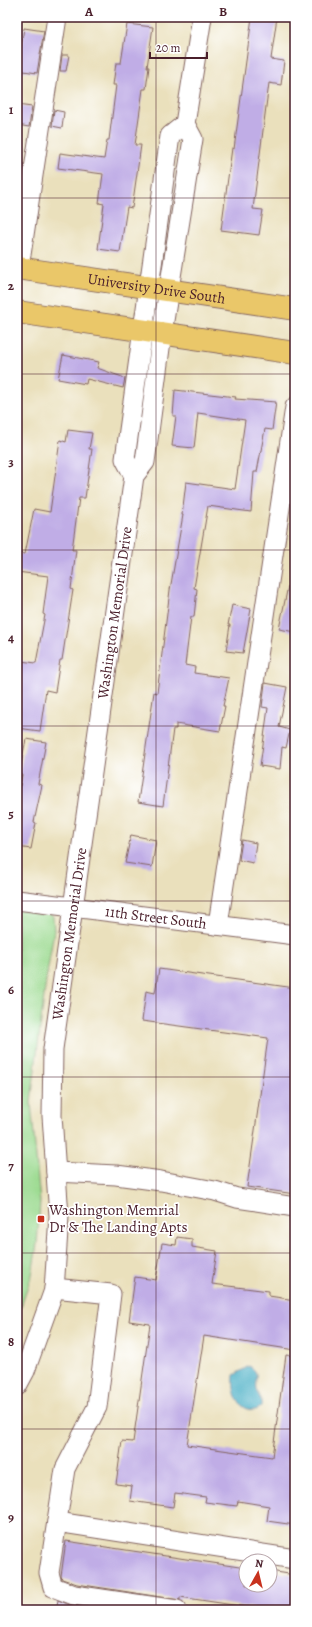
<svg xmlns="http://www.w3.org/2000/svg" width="312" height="1627" font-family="Alegreya,serif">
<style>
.green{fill:#9bda90;stroke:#727c5e}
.water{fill:#46aec5;stroke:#486678}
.building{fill:#c0ade6}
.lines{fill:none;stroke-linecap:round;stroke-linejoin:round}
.minor-casing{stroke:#82635e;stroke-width:21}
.major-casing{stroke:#82635e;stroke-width:24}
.minor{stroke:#fff;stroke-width:19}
.major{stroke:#eac769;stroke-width:22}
.grid{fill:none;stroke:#4a1f2b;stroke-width:1;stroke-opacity:0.55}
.poi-dot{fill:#c8321e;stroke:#fff;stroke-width:1.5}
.labels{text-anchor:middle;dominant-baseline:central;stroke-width:3.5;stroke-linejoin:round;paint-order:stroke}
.street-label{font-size:15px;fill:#4a1f2b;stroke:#fff}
.poi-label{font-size:15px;fill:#4a1f2b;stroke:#fff;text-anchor:start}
.neatline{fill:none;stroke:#4a1f2b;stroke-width:1.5}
.grid-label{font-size:13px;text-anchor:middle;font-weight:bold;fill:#4a1f2b}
</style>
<rect width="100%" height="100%" fill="#fff"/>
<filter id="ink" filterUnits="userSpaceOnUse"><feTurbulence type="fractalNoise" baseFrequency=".025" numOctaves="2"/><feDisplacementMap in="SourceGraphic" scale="8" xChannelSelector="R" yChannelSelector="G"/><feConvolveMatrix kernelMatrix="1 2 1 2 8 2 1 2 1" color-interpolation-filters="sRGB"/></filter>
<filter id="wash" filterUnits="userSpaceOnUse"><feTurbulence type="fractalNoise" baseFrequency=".012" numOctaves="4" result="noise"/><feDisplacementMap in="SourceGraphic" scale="16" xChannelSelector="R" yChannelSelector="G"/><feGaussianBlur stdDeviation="0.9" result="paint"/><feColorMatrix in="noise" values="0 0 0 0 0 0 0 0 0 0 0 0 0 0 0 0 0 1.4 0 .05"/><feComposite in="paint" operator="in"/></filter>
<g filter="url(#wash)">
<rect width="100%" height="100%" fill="#eae0bc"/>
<path class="green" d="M17 905 45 910 53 916 54 931 46 980 31 1102 40 1202 37 1244 32 1275 17 1318Z"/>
<path class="water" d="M249 1366C261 1373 254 1378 256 1389 257 1396 262 1395 261 1407 257 1410 256 1410 252 1410 236 1408 232 1389 234 1375Z"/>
<g id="blocks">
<path class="building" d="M252 17H277L271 59 284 61 281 85 269 83 253 209 263 210 259 235 221 230 232 148 234 149Z
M127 24 153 27 147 67H149L146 89H143L135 145H141L132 208 127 207 120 252 98 249 104 204 99 203 103 174 58 168 60 153 104 159 107 140H109L116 85H113L116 63H121Z
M24 28 44 31 37 73 17 70Z
M62 55H69L66 71H60Z
M17 105 32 107 29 127 17 125Z
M54 110 64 112 62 128 52 126Z
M63 355 99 362 97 368 125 378 123 388 87 379 86 384 58 379Z
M175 390 236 397 235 399 276 402 272 430 265 429 257 472H254L251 512 208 506 194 588 197 589 194 617H191L185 665 195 667 194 673 229 678 223 706H225L220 731 176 724V729H173L163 806 138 802 154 692 157 693 170 590 183 515H182L186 482 235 489 245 420 198 413 194 448 172 446 176 416H173Z
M68 430 92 433 89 449H92L85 498H79L72 550H76L71 589 73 590 62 660H60L55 692 46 690 40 731 17 728V681L21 661 36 663 45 615 43 614 48 576 17 572V553L25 554 34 509 50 512 60 440 66 442Z
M288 586 295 587V632L279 629Z
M232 605 251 609 243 653 226 651 230 625H228Z
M265 683 287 687 279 727 290 730 286 748 282 747 280 769 260 766 268 708 262 707Z
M26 739 46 742 38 784 42 785 34 822 36 823 31 849 17 847V802L22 775H19Z
M131 835 156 840 152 867 125 863Z
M242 840 256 843 253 863 239 860Z
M159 969 295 988V1194L247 1187 268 1038 142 1021 146 991 155 993Z
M177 1237 192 1239V1247L217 1251 212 1284 269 1291V1296L295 1300V1350L204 1336 187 1445 272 1457 286 1355 295 1356V1525L267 1521 269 1506 238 1501 237 1506 205 1502 206 1497 175 1493 173 1507 130 1501 132 1486 116 1484 122 1441 133 1442 150 1324 129 1321 135 1277 156 1280 162 1243 176 1245Z
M66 1541 246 1568V1585H270V1571L295 1575V1610H267L180 1597V1600L77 1584 62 1579 61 1576Z
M58 1600 72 1606 101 1610H56Z"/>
</g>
</g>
<g filter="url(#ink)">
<use href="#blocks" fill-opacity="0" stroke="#82635e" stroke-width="1"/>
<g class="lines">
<g class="minor-casing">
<g id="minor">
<path d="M19 268 57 17"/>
<path d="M134 476 125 459 170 136 185 124"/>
<path id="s1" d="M17 900 295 935"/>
<path d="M218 925 295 407"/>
<path d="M56 1172 116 1175 161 1181 215 1191 237 1198 295 1207"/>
<path d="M54 1288 111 1294 97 1407 65 1469 49 1573 53 1587 74 1595 177 1610"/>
<path id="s2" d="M17 1386 25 1371 54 1290 59 1216 52 1116 53 1049 134 476 145 462 162 333 193 139 185 124 202 17"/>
<path d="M57 1522 295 1559"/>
</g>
</g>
<g class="major-casing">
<g id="major">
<path id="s3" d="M17 268 295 309"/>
<path d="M17 312 295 353"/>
</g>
</g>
<use href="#minor" class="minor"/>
<use href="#major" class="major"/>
</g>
</g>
<path class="grid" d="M156 17V1610M17 198H295M17 374H295M17 550H295M17 726H295M17 901H295M17 1077H295M17 1253H295M17 1429H295"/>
<rect class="poi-dot" x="37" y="1215" width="8" height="8" rx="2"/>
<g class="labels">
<g class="street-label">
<text stroke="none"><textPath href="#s3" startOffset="141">University Drive South</textPath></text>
<text stroke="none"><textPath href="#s2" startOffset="785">Washington Memorial Drive</textPath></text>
<text stroke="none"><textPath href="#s1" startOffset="140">11th Street South</textPath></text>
<text stroke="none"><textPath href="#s2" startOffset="461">Washington Memorial Drive</textPath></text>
</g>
<g class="poi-label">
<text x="49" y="1210">Washington Memrial<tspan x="49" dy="17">Dr &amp; The Landing Apts</tspan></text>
</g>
</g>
<rect width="312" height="1627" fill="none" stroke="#fff" stroke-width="44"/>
<g transform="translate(258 1573) rotate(8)"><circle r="19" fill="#ffffff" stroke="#b7a5aa"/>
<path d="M0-3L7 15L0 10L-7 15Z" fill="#c8321e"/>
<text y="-6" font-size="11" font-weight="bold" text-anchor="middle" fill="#4a1f2b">N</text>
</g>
<path d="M150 52v6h57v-6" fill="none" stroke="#4a1f2b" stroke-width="2"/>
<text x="156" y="52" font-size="12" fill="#4a1f2b" stroke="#ffffff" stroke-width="3" paint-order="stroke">20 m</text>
<rect x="22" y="22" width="268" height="1583" class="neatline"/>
<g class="grid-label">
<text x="89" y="16">A</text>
<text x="223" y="16">B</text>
<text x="11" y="114">1</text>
<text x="11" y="290">2</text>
<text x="11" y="466">3</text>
<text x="11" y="642">4</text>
<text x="11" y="818">5</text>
<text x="11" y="994">6</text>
<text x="11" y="1170">7</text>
<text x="11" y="1346">8</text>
<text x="11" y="1522">9</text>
</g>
</svg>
